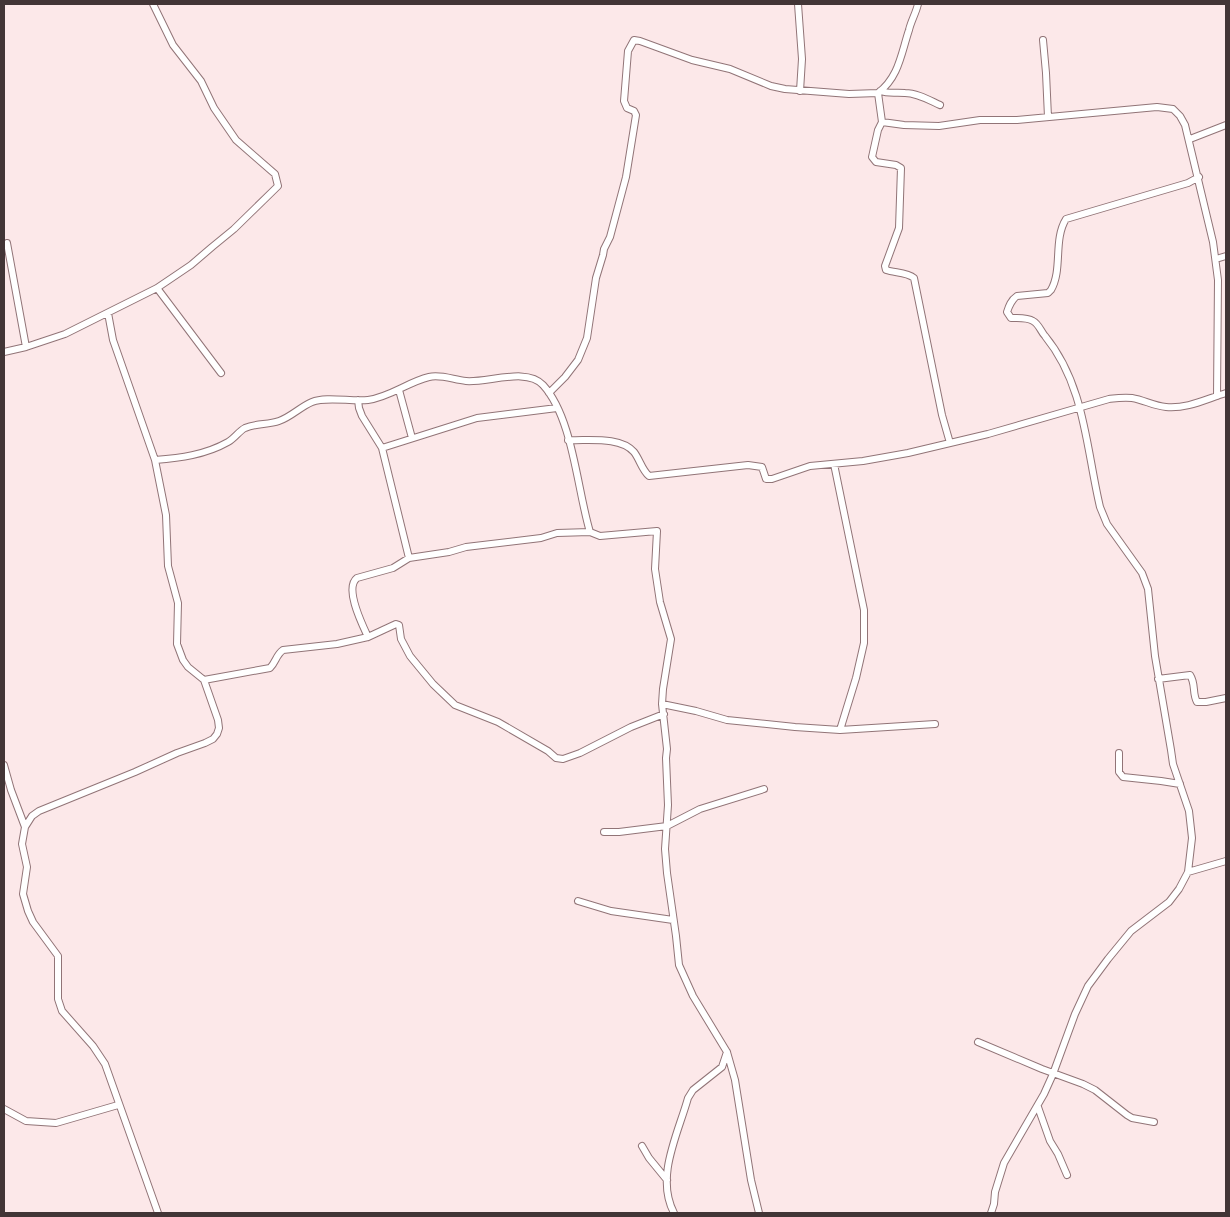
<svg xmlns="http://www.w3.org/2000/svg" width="1230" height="1217" font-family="'Noto Sans',sans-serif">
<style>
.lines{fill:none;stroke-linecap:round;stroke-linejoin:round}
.street-casing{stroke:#917477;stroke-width:8}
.street{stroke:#fff;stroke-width:6}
</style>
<rect width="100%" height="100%" fill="#fce8e9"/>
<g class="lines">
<g class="street-casing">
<path id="street" d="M798 4 802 59 800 91
M918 4C916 13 911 21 909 30 901 54 899 77 878 93L882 122 878 130 872 157 876 162 896 165 901 168 899 228 885 266 886 270C895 273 907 272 914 278L942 415 950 443
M1043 40 1046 73 1048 117
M880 91C889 94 896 92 905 93 917 93 929 100 940 105
M882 122 904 125 939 126 980 120H1017L1157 107 1173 109 1180 116 1185 125 1213 242 1218 280 1217 396
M1190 139 1226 125
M7 243 26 347
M1216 259 1226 256
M157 288 221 373
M108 313 113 340 155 460 166 515 168 566 178 603 177 644 183 660 188 667 204 680 218 720 219 728 217 734 213 739 205 743 177 753 135 772 39 811 32 816 25 827 22 844 27 867 23 894 28 911 33 922 58 956V999L62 1011 93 1046 105 1064 158 1213
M4 352 26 347 65 334 157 288 191 265 212 247 234 229 278 186 275 174 236 140 214 108 201 81 173 45 153 4
M399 390 412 438
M549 393 565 377 578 360 587 338 596 278 603 255 604 249 610 237 626 177 636 115 634 111 627 108 624 101 628 51 634 40 640 41 692 60 730 69 771 86 785 89 849 94 878 93
M358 400 359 408 362 416 382 448 409 558
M568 440C588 441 620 436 634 452 640 460 642 470 649 476L748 465 762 467 766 479H772L810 466 863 461 908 453 988 434 1109 399C1117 398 1124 397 1132 398 1144 400 1154 406 1166 407 1187 409 1206 399 1226 393
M382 448 477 418 557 408
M155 460C180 458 205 455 228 442 235 438 239 431 245 428 256 423 268 425 279 421 291 417 300 407 312 402 326 396 352 402 368 400 390 397 408 382 429 377 441 374 454 380 466 381 487 383 527 367 543 385 573 418 577 489 590 532L600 536 657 531 655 569 660 602 671 639 663 689 662 704 667 749 666 758 668 805 665 849 667 873 676 936 679 965 693 996 727 1052 735 1080 751 1180 759 1213
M834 464 864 610V643L856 678 840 730
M368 637C362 624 344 588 357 578L393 568 409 558 449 552 466 547 541 538 557 533 590 532
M1158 679 1190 675C1196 684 1192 693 1197 702H1206L1226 698
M204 680 270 668C276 662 276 655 283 650L337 644 368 637 396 624 399 625 401 639 410 656 433 684 455 705 498 722 548 751 556 758 563 759 580 753 631 727 664 714
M662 704 696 711 727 720 795 727 840 730 935 724
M1119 753V772L1123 777 1161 781 1180 784
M4 765 11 790 25 827
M604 832H619L667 826 700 809 764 789
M1188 872 1226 861
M578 901 611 911 673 920
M978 1042 1042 1069 1083 1084 1095 1090 1127 1115 1132 1118 1154 1122
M1038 1107 1050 1141 1058 1154 1067 1175
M4 1109 26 1121 56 1123 118 1105
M642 1146 649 1158 667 1180
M674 1213C655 1177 678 1134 688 1098L693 1090 722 1067 727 1052
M991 1213 994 1204 995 1192 1004 1163 1044 1094 1053 1074 1075 1014 1088 986 1108 959 1131 931 1169 902 1179 889 1188 872 1192 838 1189 811 1173 764 1171 750 1155 656 1148 589 1142 573 1107 524 1100 507C1086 448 1085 385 1045 336 1041 332 1039 324 1033 321 1027 317 1018 318 1011 318L1007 312C1009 306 1011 300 1017 296L1048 293 1051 290C1063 269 1053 240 1066 219L1188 183 1199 177"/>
</g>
<use href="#street" class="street"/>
</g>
<rect width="1230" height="1217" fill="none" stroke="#423536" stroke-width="10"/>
</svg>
